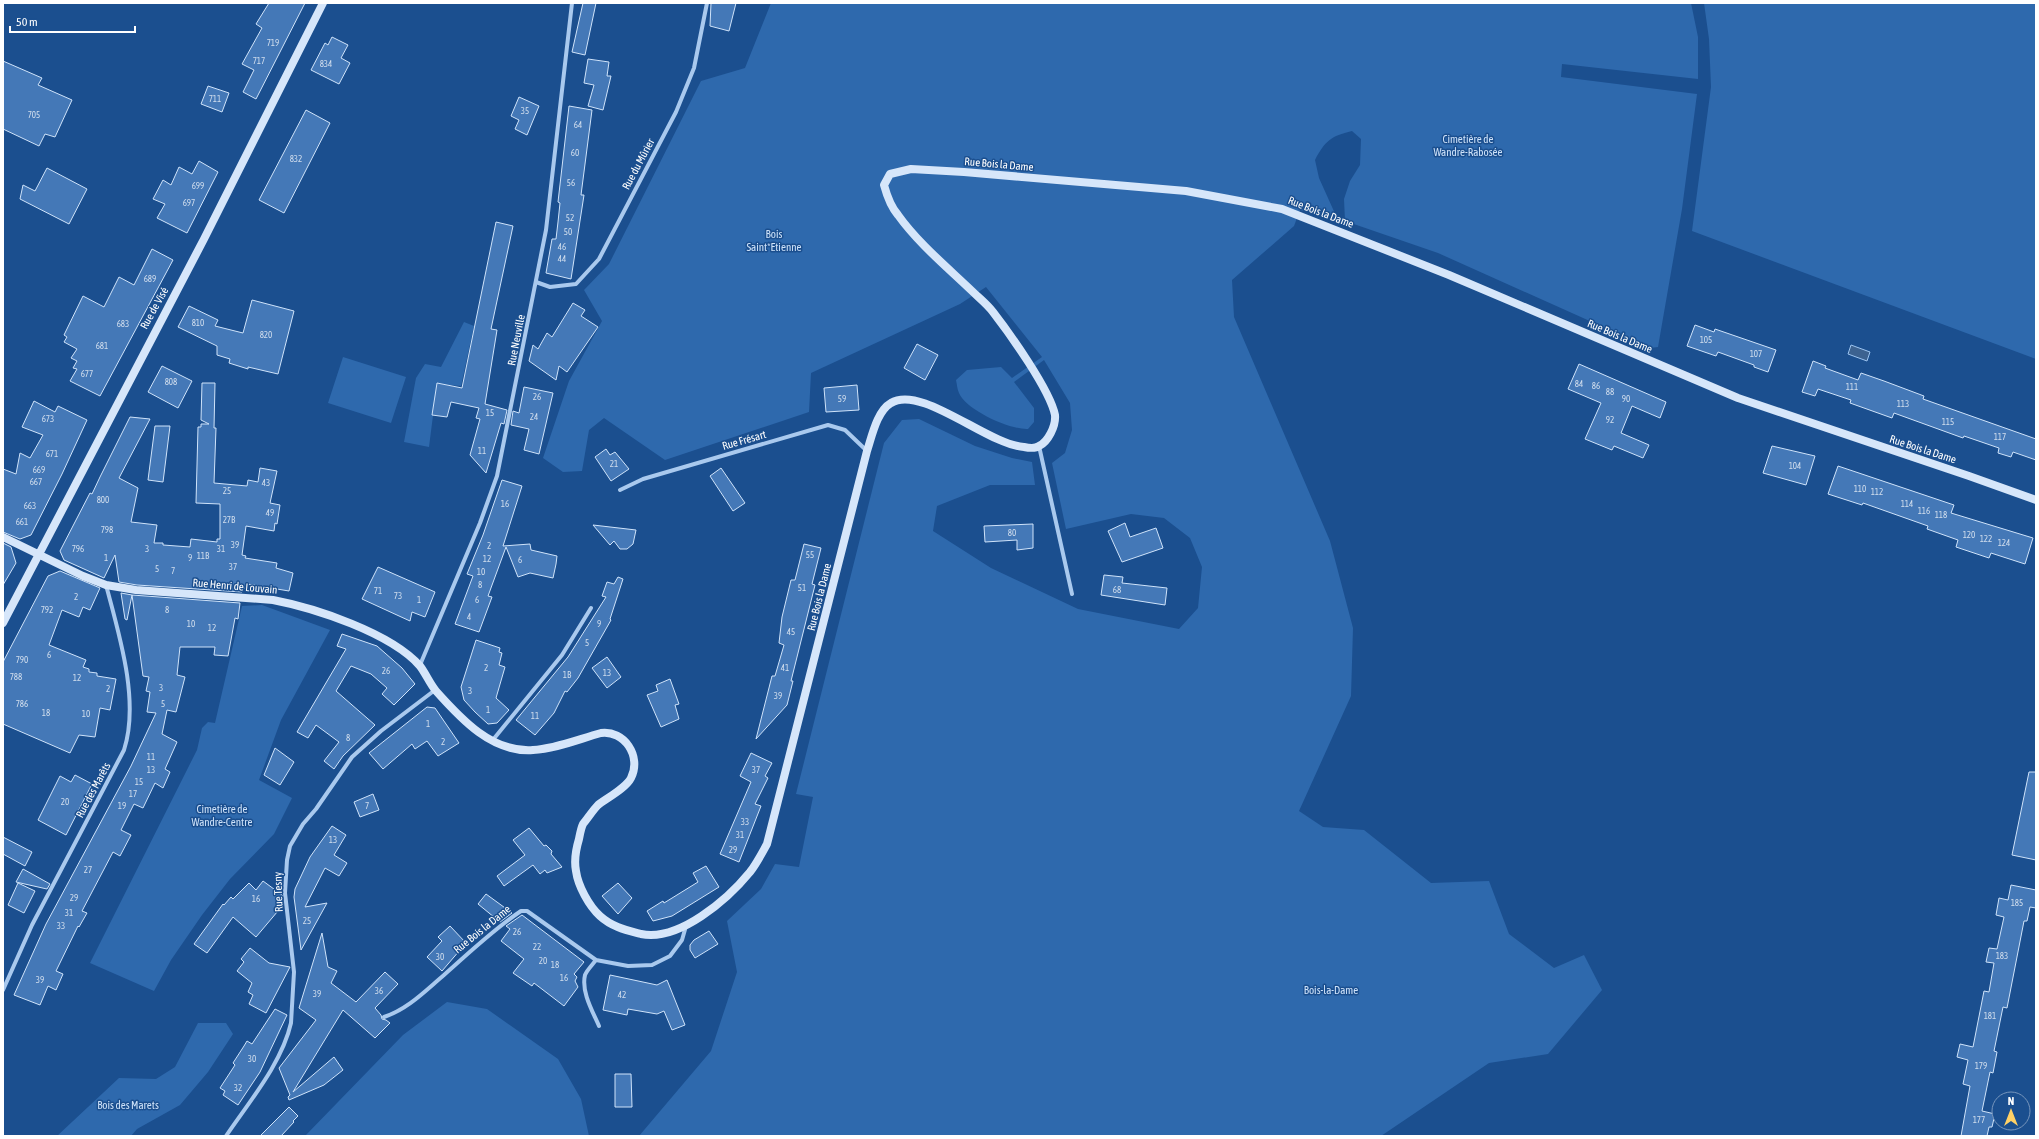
<svg xmlns="http://www.w3.org/2000/svg" width="2039" height="1139" font-family="'Asap Condensed',sans-serif">
<style>
.green{fill:#2e69ad}
.water{fill:#3c6290;stroke:#9cc4f0}
.building{fill:#4478b7;stroke:#cfe3fa}
.lines{fill:none;stroke-linecap:round;stroke-linejoin:round}
.street{stroke:#a9c9ee;stroke-width:4}
.secondary{stroke:#d6e6fa;stroke-width:8}
.labels{text-anchor:middle;dominant-baseline:central;stroke-width:3;stroke-linejoin:round;paint-order:stroke}
.number-label{font-size:9px;fill:#d0dded}
.park-label{font-size:11px;fill:#cfe3fa;stroke:#1b4f8f}
.street-label{font-size:11px;fill:#fff;stroke:#1b4f8f}
</style>
<rect width="100%" height="100%" fill="#1b4f8f"/>
<path class="green" d="M771 3H1691L1698 37V79L1562 64 1561 77 1697 94 1682 209 1658 347 1650 348 1438 253 1345 221 1344 199 1350 181 1360 165 1361 139 1352 131C1331 136 1325 141 1315 160L1319 178 1337 218 1300 210 1294 226 1232 280 1234 317 1330 541 1353 628 1351 696 1299 811 1323 827 1364 830 1431 883 1489 881 1509 934 1554 968 1584 955 1602 990 1548 1054 1489 1063 1381 1136H639L711 1051 737 972 727 921 761 889 775 864 799 867 813 797 796 794 884 443 902 420 919 419 975 446 1012 458 1032 462 1035 485H990L937 506 933 531 991 568 1078 609 1179 629 1198 608 1202 567 1190 538 1164 518 1131 514 1066 529 1052 463 1065 453 1072 430 1070 403 1044 360 1014 382 1034 408V422L1028 429C1010 430 966 410 959 393 957 389 957 384 956 380L967 370 1001 367 1012 378 1042 357 986 287 960 304 811 373 809 412 665 460 604 418 589 430 582 471 563 472 543 458 569 381 602 321 584 290 609 264 701 81 745 68Z
M1704 3H2036V359L1692 231 1711 87 1709 39Z
M464 322 474 326 461 386 437 384 429 447 404 442 416 378 425 364 441 367Z
M343 357 406 377 391 423 328 403Z
M262 605 330 630 281 720 259 780 292 798 274 834 230 879 202 915 171 960 154 991 90 963 197 750 202 728 208 722 215 723 242 606Z
M447 1002 487 1009 558 1059 581 1099 589 1136H305L403 1035Z
M198 1023H226L233 1034 208 1072 180 1105 137 1129 131 1136H57L119 1078 156 1079 175 1067Z"/>
<path class="water" d="M1851 345 1870 352 1867 361 1848 354Z"/>
<path class="building" d="M269 3H305L256 99 243 92 254 70 242 64 262 28 256 24Z
M583 3H596L585 55 572 52Z
M711 3H736L729 31 710 26Z
M332 37 348 45 341 58 350 63 339 84 311 70 325 43 328 45Z
M588 59 609 62 607 76H611L603 110 588 106 594 85 584 83Z
M3 61 42 78 38 85 72 100 55 137 45 134 39 146 3 129Z
M208 86 229 93 222 112 201 104Z
M519 97 539 106 527 135 515 129 519 120 511 116Z
M569 106 592 110 581 195H584L571 279 546 273 552 239H556L558 222 560 203 558 202Z
M306 110 330 123 284 213 259 200Z
M199 161 218 172 187 233 157 218 165 204 153 199 163 180 171 185 179 167 192 174Z
M47 168 87 189 69 224 20 199 23 185 35 191Z
M496 222 513 226 491 329 497 330 485 404 507 410 504 424 501 423 486 473 470 455 480 419 476 418 479 408 451 402 447 417 432 415 437 383 462 388Z
M152 249 173 260 100 396 70 381 77 369 73 368 77 361 71 358 77 349 64 342 67 337 64 335 83 296 104 307 119 277 134 285Z
M252 300 294 311 278 374 248 367V369L229 363 230 359 217 355V346L178 327 189 306 218 320 215 326 243 333Z
M573 303 585 310 581 316 598 327 567 372 559 366 556 380 529 361 533 345 538 349 547 333 552 337Z
M1695 325 1714 332 1715 329 1776 350 1768 372 1754 367V365L1718 352 1716 356 1687 346Z
M917 344 938 355 925 380 904 368Z
M1813 361 1826 366 1825 368 1858 380 1861 373 1884 381 1924 396 1923 399 2036 439V460L2013 452 2011 457 1998 453 1999 448 1964 436 1963 438 1894 413 1892 418 1850 403 1851 400 1818 389 1815 396 1802 392Z
M1579 364 1666 402 1660 418 1632 406 1621 433 1649 445 1643 458 1614 446 1612 450 1585 439 1601 403 1568 389Z
M162 366 192 381 178 408 148 392Z
M202 383H215L214 428H216L214 483 247 486 248 480 258 482 260 468 277 471 270 503 280 505 277 524 275 523 274 531 246 526 242 555 246 556 245 558 277 563 276 568 293 573 289 591 247 584 242 592 137 585 119 582 115 555 104 578 64 560 60 551 90 493 92 494 100 477 130 417 150 419 119 478 138 488 131 522 157 525 154 543H163V545L190 547 191 539 217 542V539H220V504L196 503 198 427H201V424H209L201 420Z
M857 385 859 410 826 412 824 388Z
M524 387 553 393 539 454 524 450 529 429 511 425 513 411 519 413Z
M34 401 55 412 58 406 87 420 62 474 31 535 20 539 3 532V469L16 474 20 453 30 458 43 435 22 427Z
M155 426H170L163 482 148 480Z
M1772 446 1815 456 1806 485 1763 473Z
M606 449 610 455 615 452 629 469 611 481 595 457Z
M1838 466 1954 505 1951 513 2033 538 2025 564 1991 553 1989 558 1956 547 1958 540 1927 529 1928 526 1863 503 1862 505 1828 494Z
M721 468 745 503 733 511 710 476Z
M502 480 522 486 503 546 530 544 531 550 557 556 556 564 553 578 530 573 518 577 506 547 488 596 492 597 479 632 455 624 473 576 467 574 483 535Z
M1125 523 1130 537 1156 528 1163 548 1122 562 1108 531Z
M1033 524V548L1017 550V540L985 542 984 526Z
M593 525 636 530 633 544 627 549H620L614 541 610 545Z
M3 543 11 547 16 563 3 585Z
M804 544 821 548 812 584 815 585 791 681H793L787 705 756 739 772 676H775L784 645 779 643 782 617 791 580H795Z
M378 567 435 592 425 617 412 612 410 621 362 599Z
M60 571 100 588 90 610 83 607 79 617 62 610 49 645 86 660 83 667 89 669V672L97 673V676L116 679 110 710 100 708 95 737 79 735 70 753 3 724V662L48 576Z
M1104 575 1123 577 1122 583 1167 588 1165 605 1101 595Z
M618 577 623 579 610 619 611 620 578 678 567 692 565 691 554 713 535 735 516 720 568 657 606 597 602 596 607 582 614 584Z
M121 593 132 595 127 620 125 619Z
M132 595 240 603 238 619 235 618 228 656 214 655 215 647H180L177 675 185 677 176 712 167 710 162 734 177 742 165 769 170 772 163 788 155 783 143 808 134 804 121 830 131 835 120 856 113 852 82 911 87 913 79 927 78 926 56 971 63 974 56 990 48 986 40 1005 14 995 46 924 131 766 156 713 147 712 150 692 146 691 149 677 143 676Z
M342 634 377 646 402 668 415 684 394 705 382 694 387 688 371 674 351 666 336 691 375 725 343 756 334 769 324 761 339 742 316 725 308 738 297 732 346 649 337 646Z
M476 640 500 648 499 652 502 653 499 665 505 667 496 698 509 710 497 723 488 724 475 712 464 700 461 687Z
M607 657 621 677 607 688 592 668Z
M670 679 679 704 675 705 679 719 661 727 647 695 658 691 656 685Z
M427 707 435 708 459 743 438 756 427 741 415 749 412 744 383 769 369 753Z
M275 748 294 762 280 785 264 775Z
M751 753 772 763 765 776 768 778 755 804 761 806 739 862 720 854 751 782 740 776Z
M2029 772H2036V860L2012 855Z
M75 775 92 784 66 835 38 820 60 776 71 782Z
M373 794 379 810 360 817 354 802Z
M332 826 346 835 334 855 347 863 339 876 325 868 305 907 327 903 301 950 294 897 295 889 310 857Z
M529 828 544 846 546 845 552 851 551 854 562 867 547 873 545 870 540 874 533 865 504 886 497 876 525 855 513 840Z
M3 837 32 852 25 866 3 854Z
M706 866 719 887 672 916 653 921 647 911 663 901 664 903 698 882 693 873Z
M23 869 50 884 47 889 16 882Z
M263 881 282 895 283 905 256 937 233 917 207 953 194 944 223 904 224 905 231 897 233 899 249 883 256 890Z
M18 883 35 891 24 913 8 905Z
M618 883 632 898 618 914 602 896Z
M2011 885 2036 890V908L2030 907 2027 921H2024L2007 1008 2003 1007 1994 1051 1997 1052 1993 1073 1990 1072 1982 1111 1995 1114 1992 1127H1989L1987 1136H1961L1970 1086 1963 1084 1968 1060 1957 1057 1960 1044 1973 1047 1984 991 1989 992 1994 963 1986 962 1989 948 1997 949 2004 917 1996 915 1999 898 2008 900Z
M486 894 512 913 500 922 478 904Z
M522 915 584 962 574 974 577 977 575 981 578 987 564 1006 534 983 532 986 513 973 524 959 501 941 510 929 506 926Z
M450 926 466 943 442 971 427 957 442 941 438 937Z
M709 931 718 944 695 958 690 950V945L694 940Z
M322 933 328 967 337 971 331 983 356 1002 385 972 398 984 375 1008 381 1015 382 1019 386 1020 390 1023 375 1038 343 1010 293 1092 334 1057 343 1070 324 1085 289 1100 288 1097 290 1095 279 1068 316 1020 299 1008Z
M250 948 269 963 290 967 266 1013 249 1004 253 995 248 992 252 983 237 971 244 962 241 959Z
M610 975 657 985 667 980 685 1025 672 1030 664 1011 657 1014 628 1009 627 1015 603 1010Z
M275 1009 287 1015 260 1072 238 1105 223 1095 225 1091 220 1088 235 1065 233 1063 244 1046 247 1041 252 1044Z
M615 1074H631L632 1107H615Z
M289 1107 298 1116 293 1121 294 1122 281 1136H260Z"/>
<g class="lines">
<path class="street" d="M536 282 550 287 576 284 599 259 676 112 694 68 707 3
M1039 446 1072 594
M620 490 643 479 828 425 845 430 867 451
M420 665 480 523 497 476 546 230 572 3
M492 741 562 655 591 608
M596 960C593 964 587 970 585 975 581 992 593 1012 599 1026
M3 990 32 925 124 750C140 701 119 634 106 585
M384 1017C408 1009 425 991 444 975 469 953 494 929 521 911H527L596 960 628 966 652 965 670 956 682 940 686 926
M226 1136C249 1102 282 1063 291 1023L294 972 285 893 287 860 290 846 303 824 316 809 352 757 381 731 435 690"/>
<path class="secondary" d="M3 537 83 576 106 585 136 590 273 600C315 608 391 633 420 666 426 674 430 684 436 691 461 719 492 753 533 750 555 749 579 739 601 733 624 730 642 756 631 778 626 788 607 798 598 805 593 810 588 818 583 824 581 828 580 834 579 839 576 849 574 861 576 871 578 886 589 906 600 916 612 927 626 930 641 934 679 942 728 899 750 872 757 863 762 853 767 844L867 451C872 436 877 411 891 403 921 384 988 445 1024 447 1029 448 1035 449 1039 446 1048 442 1056 426 1055 415 1050 390 1010 334 993 312 987 304 979 298 972 291 947 267 918 243 898 215 891 207 887 196 884 185L890 174 911 169 964 172 1186 191 1282 209 1449 275 1738 398 1969 476 2036 500
M3 623 204 239 323 3"/>
</g>
<g class="labels">
<g class="number-label">
<text x="273" y="43">719</text>
<text x="259" y="61">717</text>
<text x="326" y="64">834</text>
<text x="215" y="99">711</text>
<text x="525" y="111">35</text>
<text x="34" y="115">705</text>
<text x="578" y="125">64</text>
<text x="575" y="153">60</text>
<text x="296" y="159">832</text>
<text x="571" y="183">56</text>
<text x="198" y="186">699</text>
<text x="189" y="203">697</text>
<text x="570" y="218">52</text>
<text x="568" y="232">50</text>
<text x="562" y="247">46</text>
<text x="562" y="259">44</text>
<text x="150" y="279">689</text>
<text x="198" y="323">810</text>
<text x="123" y="324">683</text>
<text x="266" y="335">820</text>
<text x="1706" y="340">105</text>
<text x="102" y="346">681</text>
<text x="1756" y="354">107</text>
<text x="87" y="374">677</text>
<text x="171" y="382">808</text>
<text x="1579" y="384">84</text>
<text x="1596" y="386">86</text>
<text x="1852" y="387">111</text>
<text x="1610" y="392">88</text>
<text x="537" y="397">26</text>
<text x="842" y="399">59</text>
<text x="1626" y="399">90</text>
<text x="1903" y="404">113</text>
<text x="490" y="413">15</text>
<text x="534" y="417">24</text>
<text x="48" y="419">673</text>
<text x="1610" y="420">92</text>
<text x="1948" y="422">115</text>
<text x="2000" y="437">117</text>
<text x="482" y="451">11</text>
<text x="52" y="454">671</text>
<text x="614" y="464">21</text>
<text x="1795" y="466">104</text>
<text x="39" y="470">669</text>
<text x="36" y="482">667</text>
<text x="266" y="483">43</text>
<text x="1860" y="489">110</text>
<text x="227" y="491">25</text>
<text x="1877" y="492">112</text>
<text x="103" y="500">800</text>
<text x="505" y="504">16</text>
<text x="1907" y="504">114</text>
<text x="30" y="506">663</text>
<text x="1924" y="511">116</text>
<text x="270" y="513">49</text>
<text x="1941" y="515">118</text>
<text x="229" y="520">27B</text>
<text x="22" y="522">661</text>
<text x="107" y="530">798</text>
<text x="1012" y="533">80</text>
<text x="1969" y="535">120</text>
<text x="1986" y="539">122</text>
<text x="2004" y="543">124</text>
<text x="235" y="545">39</text>
<text x="489" y="546">2</text>
<text x="78" y="549">796</text>
<text x="147" y="549">3</text>
<text x="221" y="549">31</text>
<text x="810" y="555">55</text>
<text x="203" y="556">11B</text>
<text x="106" y="558">1</text>
<text x="190" y="558">9</text>
<text x="487" y="559">12</text>
<text x="520" y="560">6</text>
<text x="233" y="567">37</text>
<text x="157" y="569">5</text>
<text x="173" y="571">7</text>
<text x="481" y="572">10</text>
<text x="480" y="585">8</text>
<text x="802" y="588">51</text>
<text x="1117" y="590">68</text>
<text x="378" y="591">71</text>
<text x="398" y="596">73</text>
<text x="76" y="597">2</text>
<text x="419" y="600">1</text>
<text x="477" y="600">6</text>
<text x="47" y="610">792</text>
<text x="167" y="610">8</text>
<text x="469" y="617">4</text>
<text x="191" y="624">10</text>
<text x="599" y="624">9</text>
<text x="212" y="628">12</text>
<text x="791" y="632">45</text>
<text x="587" y="643">5</text>
<text x="49" y="655">6</text>
<text x="22" y="660">790</text>
<text x="486" y="668">2</text>
<text x="785" y="668">41</text>
<text x="386" y="671">26</text>
<text x="607" y="673">13</text>
<text x="567" y="675">1B</text>
<text x="16" y="677">788</text>
<text x="77" y="678">12</text>
<text x="161" y="688">3</text>
<text x="108" y="689">2</text>
<text x="470" y="691">3</text>
<text x="778" y="696">39</text>
<text x="22" y="704">786</text>
<text x="163" y="704">5</text>
<text x="488" y="710">1</text>
<text x="46" y="713">18</text>
<text x="86" y="714">10</text>
<text x="535" y="716">11</text>
<text x="428" y="724">1</text>
<text x="348" y="738">8</text>
<text x="443" y="742">2</text>
<text x="151" y="757">11</text>
<text x="151" y="770">13</text>
<text x="756" y="770">37</text>
<text x="139" y="782">15</text>
<text x="133" y="794">17</text>
<text x="65" y="802">20</text>
<text x="122" y="806">19</text>
<text x="367" y="806">7</text>
<text x="745" y="822">33</text>
<text x="740" y="835">31</text>
<text x="333" y="840">13</text>
<text x="733" y="850">29</text>
<text x="88" y="870">27</text>
<text x="74" y="898">29</text>
<text x="256" y="899">16</text>
<text x="2017" y="903">185</text>
<text x="69" y="913">31</text>
<text x="307" y="921">25</text>
<text x="61" y="926">33</text>
<text x="517" y="932">26</text>
<text x="537" y="947">22</text>
<text x="2002" y="956">183</text>
<text x="440" y="957">30</text>
<text x="543" y="961">20</text>
<text x="555" y="965">18</text>
<text x="564" y="978">16</text>
<text x="40" y="980">39</text>
<text x="379" y="991">36</text>
<text x="317" y="994">39</text>
<text x="622" y="995">42</text>
<text x="1990" y="1016">181</text>
<text x="252" y="1059">30</text>
<text x="1981" y="1066">179</text>
<text x="238" y="1088">32</text>
<text x="1979" y="1120">177</text>
</g>
<g class="park-label">
<text x="1468" y="139">Cimetière de<tspan x="1468" dy="13">Wandre-Rabosée</tspan></text>
<text x="774" y="234">Bois<tspan x="774" dy="13">Saint*Etienne</tspan></text>
<text x="222" y="809">Cimetière de<tspan x="222" dy="13">Wandre-Centre</tspan></text>
<text x="1331" y="990">Bois-la-Dame</text>
<text x="128" y="1105">Bois des Marets</text>
</g>
<g class="street-label">
<text transform="translate(638 164) rotate(-62)">Rue du Mûrier</text>
<text transform="translate(999 164) rotate(5)">Rue Bois la Dame</text>
<text transform="translate(1321 212) rotate(21)">Rue Bois la Dame</text>
<text transform="translate(154 308) rotate(-61)">Rue de Visé</text>
<text transform="translate(1620 336) rotate(23)">Rue Bois la Dame</text>
<text transform="translate(516 340) rotate(-79)">Rue Neuville</text>
<text transform="translate(744 440) rotate(-16)">Rue Frésart</text>
<text transform="translate(1923 449) rotate(18)">Rue Bois la Dame</text>
<text transform="translate(235 586) rotate(5)">Rue Henri de Louvain</text>
<text transform="translate(819 597) rotate(-76)">Rue Bois la Dame</text>
<text transform="translate(93 790) rotate(-62)">Rue des Marêts</text>
<text transform="translate(278 892) rotate(-92)">Rue Tesny</text>
<text transform="translate(482 929) rotate(-39)">Rue Bois la Dame</text>
</g>
</g>
<rect width="2039" height="1139" fill="none" stroke="#ffffff" stroke-width="8"/>
<g transform="translate(2011 1111)"><circle r="19" fill="#1b4f8f" stroke="#7695bc"/>
<path d="M0-3L7 15L0 10L-7 15Z" fill="#ffd166"/>
<text y="-6" font-size="11" font-weight="bold" text-anchor="middle" fill="#ffffff">N</text>
</g>
<path d="M10 26v6h125v-6" fill="none" stroke="#ffffff" stroke-width="2"/>
<text x="16" y="26" font-size="12" fill="#ffffff" stroke="#1b4f8f" stroke-width="3" paint-order="stroke">50 m</text>
</svg>
